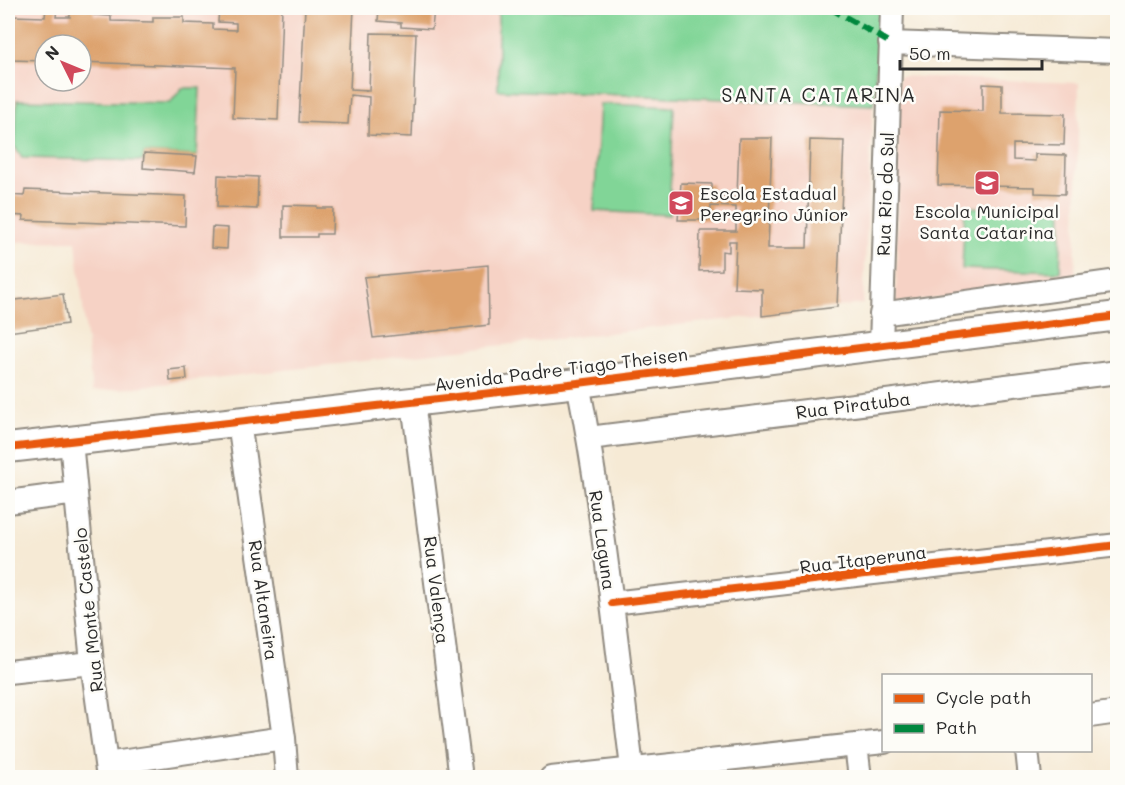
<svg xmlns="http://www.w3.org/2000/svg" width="1125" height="785" font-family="Mali,sans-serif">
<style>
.built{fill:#f6d2c5;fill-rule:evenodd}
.green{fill:#81d597;stroke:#568061;stroke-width:1.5}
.building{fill:#dda26d}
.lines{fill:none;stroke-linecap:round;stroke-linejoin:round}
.minor-casing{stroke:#908a80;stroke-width:26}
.tertiary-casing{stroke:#908a80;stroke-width:32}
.minor{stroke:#fff;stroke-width:22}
.tertiary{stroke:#fff;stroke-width:28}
.quiet{stroke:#00873e;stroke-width:6;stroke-dasharray:12 6;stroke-linecap:butt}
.cycleway-casing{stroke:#fdfcf7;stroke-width:11}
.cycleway{stroke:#e8590c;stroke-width:8}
.labels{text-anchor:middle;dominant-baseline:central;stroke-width:5;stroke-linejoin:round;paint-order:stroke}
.poi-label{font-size:18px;fill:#2b2b2b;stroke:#fdfcf7;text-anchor:start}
.street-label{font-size:18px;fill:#2b2b2b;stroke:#fdfcf7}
.neighbourhood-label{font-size:20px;letter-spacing:1.5px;fill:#2b2b2b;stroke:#fdfcf7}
</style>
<rect width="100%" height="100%" fill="#fdfcf7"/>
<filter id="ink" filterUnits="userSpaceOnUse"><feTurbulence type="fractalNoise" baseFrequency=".0167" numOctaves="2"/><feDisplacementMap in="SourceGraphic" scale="12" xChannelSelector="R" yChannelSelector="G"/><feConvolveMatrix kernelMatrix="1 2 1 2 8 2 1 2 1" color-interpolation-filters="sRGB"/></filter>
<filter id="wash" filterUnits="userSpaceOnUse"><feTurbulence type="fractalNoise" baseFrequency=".008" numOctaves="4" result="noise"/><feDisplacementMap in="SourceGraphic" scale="24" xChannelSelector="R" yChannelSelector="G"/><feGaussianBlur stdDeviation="1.35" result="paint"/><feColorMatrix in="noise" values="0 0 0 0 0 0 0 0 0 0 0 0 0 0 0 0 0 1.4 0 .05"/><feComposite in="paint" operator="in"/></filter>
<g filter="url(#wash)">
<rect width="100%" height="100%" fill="#f6ead5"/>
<path class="built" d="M8 8H498V90L873 105 863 304 92 392 76 241 8 242ZM45 45H81V81H45Z
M899 76 1079 83 1075 283 896 303Z"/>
<path class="green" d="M498 8H881L873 105 498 90Z
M182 88H200L197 156 144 153 143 161 22 158 15 147 17 100 170 103Z
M600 104 674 107 669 215 594 211Z
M965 207 1062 210 1060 272 962 269Z"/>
<g id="blocks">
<path class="building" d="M46 8H57L56 17H70V8H94V15L111 16V21L153 22V17H184V23L213 24V29L236 30V23L218 22 219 8H282L278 120 233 118 235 68 81 62V45H45V61L11 60 12 16 45 17Z
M305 8H354L350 90 369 91 371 33 416 34 412 137 368 135 369 97 350 95 348 124 299 122Z
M379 8H434L432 29 401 27V23L378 21Z
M983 84 1002 85V113L1065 114 1064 145 1013 144V160L1035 161V154L1066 155 1065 194 1035 193V187L938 185 940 110 983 111Z
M739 138H772L768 248H807L810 140 844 141 837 307 762 316V289L734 288 736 241H729V252L722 251V270L699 271 700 231H736V207L711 206 710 220H678L681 183 712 184V196L737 198Z
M144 153 197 156 195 172 143 168Z
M218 175 258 177 257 209 217 207Z
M25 190 186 196 185 226 23 220 24 216 8 215V195L24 196Z
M283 205 317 206V208H333L332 234H317V237H283Z
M212 227 228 228 227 249 211 248Z
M488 265 489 325 373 338 364 277Z
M63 294 67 324 8 332V301Z
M186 368 187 379 170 381 169 370Z"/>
</g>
</g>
<g filter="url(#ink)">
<use href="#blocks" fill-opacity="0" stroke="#908a80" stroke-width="1.5"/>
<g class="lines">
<g class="minor-casing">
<path id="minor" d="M890 43 1118 51
M881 314 1118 281
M881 345 892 8
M578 383C603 510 616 640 632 768
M413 402 461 778
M239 422 284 738 287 778
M589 438 1118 372
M71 441 92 663 108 778
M8 502 76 493
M612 603 1118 545
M8 672 92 663
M1090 716 1118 712
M856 745 860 778
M1027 750 1030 778
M106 764 284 738
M551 778 884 742"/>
</g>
<g class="tertiary-casing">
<path id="tertiary" d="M8 448 578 383 1118 316"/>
</g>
<use href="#minor" class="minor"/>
<use href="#tertiary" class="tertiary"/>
<path class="quiet" d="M830 8 890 43"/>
<g class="cycleway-casing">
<path id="cycleway" d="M8 448 578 383 1118 316
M612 603 1118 545"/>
</g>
<use href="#cycleway" class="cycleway"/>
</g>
</g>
<defs>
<g id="school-square" transform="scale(1.35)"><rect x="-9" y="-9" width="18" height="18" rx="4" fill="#d1495b" stroke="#fdfcf7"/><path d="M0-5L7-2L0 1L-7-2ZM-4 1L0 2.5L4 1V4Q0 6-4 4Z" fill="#fff"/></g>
</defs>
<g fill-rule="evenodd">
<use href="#school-square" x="987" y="183"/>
<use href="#school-square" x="681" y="203"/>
</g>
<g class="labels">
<g class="poi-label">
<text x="700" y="193">Escola Estadual<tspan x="700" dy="21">Peregrino Júnior</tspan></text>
<text x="987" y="211" text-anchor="middle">Escola Municipal<tspan x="987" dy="21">Santa Catarina</tspan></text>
</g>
<g class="street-label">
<text transform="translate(885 194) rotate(-88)">Rua Rio do Sul</text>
<text transform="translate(561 369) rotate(-7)">Avenida Padre Tiago Theisen</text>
<text transform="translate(853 405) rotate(-7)">Rua Piratuba</text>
<text transform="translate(603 540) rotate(82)">Rua Laguna</text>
<text transform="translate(863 559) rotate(-7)">Rua Itaperuna</text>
<text transform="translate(437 590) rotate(83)">Rua Valença</text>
<text transform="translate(264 600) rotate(82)">Rua Altaneira</text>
<text transform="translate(88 610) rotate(-96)">Rua Monte Castelo</text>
</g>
<g class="neighbourhood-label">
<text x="819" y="94">SANTA CATARINA</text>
</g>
</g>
<rect width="1125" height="785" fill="none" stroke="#fdfcf7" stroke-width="30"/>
<rect x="882" y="674" width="210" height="78" fill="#fdfcf7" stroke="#a9a8a5" stroke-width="1.5"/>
<rect x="894" y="694" width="30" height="9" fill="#e8590c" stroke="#a9a8a5" stroke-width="1.5"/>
<text x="936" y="704" font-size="18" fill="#2b2b2b">Cycle path</text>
<rect x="894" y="724" width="30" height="9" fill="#00873e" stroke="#a9a8a5" stroke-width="1.5"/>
<text x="936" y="734" font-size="18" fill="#2b2b2b">Path</text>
<g transform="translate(63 63) rotate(313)"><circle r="28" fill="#fdfcf7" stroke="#a9a8a5" stroke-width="1.5"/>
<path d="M0-4.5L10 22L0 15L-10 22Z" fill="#d1495b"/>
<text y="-9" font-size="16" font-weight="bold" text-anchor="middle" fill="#2b2b2b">N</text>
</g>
<path d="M900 60v9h142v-9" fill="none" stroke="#2b2b2b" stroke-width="3"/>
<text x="909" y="60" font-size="18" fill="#2b2b2b" stroke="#fdfcf7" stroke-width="4.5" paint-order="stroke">50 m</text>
</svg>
